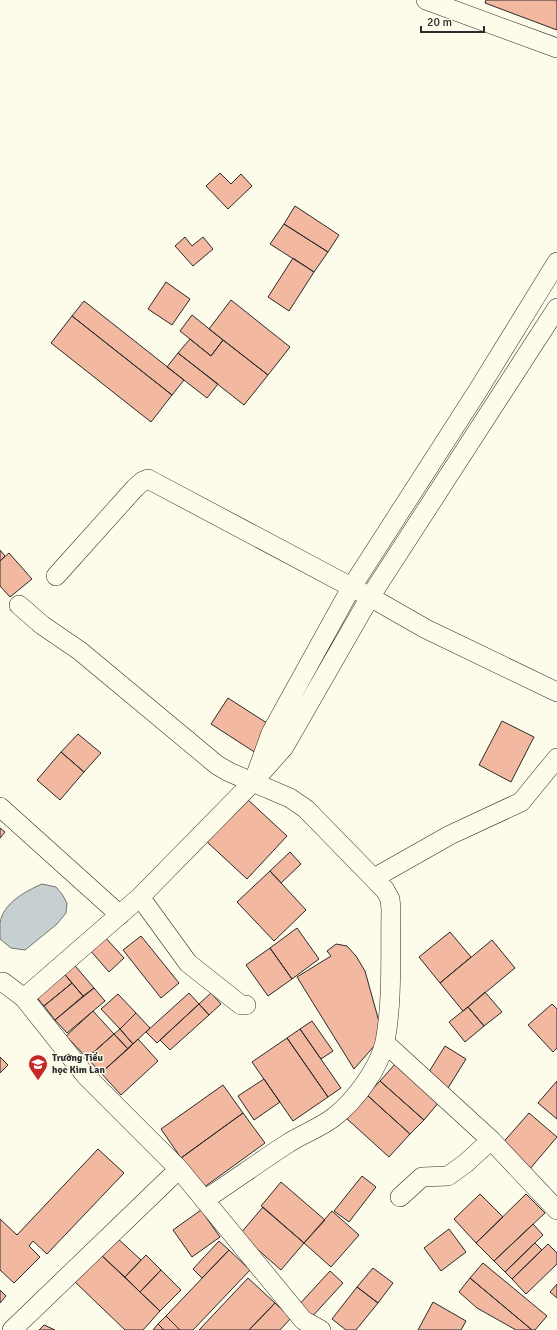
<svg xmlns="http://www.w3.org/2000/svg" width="557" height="1330" font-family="Signika,sans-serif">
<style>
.water{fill:#c7d0d0;stroke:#74746e}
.building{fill:#f2b8a0;stroke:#2b2b2b}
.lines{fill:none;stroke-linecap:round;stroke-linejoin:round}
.street-casing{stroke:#2b2b2b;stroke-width:20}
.street{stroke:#fdfbea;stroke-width:19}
.labels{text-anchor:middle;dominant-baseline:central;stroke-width:3;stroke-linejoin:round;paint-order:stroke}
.poi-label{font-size:10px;font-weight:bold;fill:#2b2b2b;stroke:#fdfbea;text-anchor:start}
</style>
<rect width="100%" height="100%" fill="#fdfbea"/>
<path class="water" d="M42 884 56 887 62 894 67 903 66 913 57 924 25 950 11 948 0 939C0 934 0 928 0 923 3 903 26 891 42 884Z"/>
<path class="building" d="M486 0H557V30L485 3Z
M220 173 231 184 241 174 252 186 228 209 206 186Z
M295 206 339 235 328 252 284 224Z
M284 224 328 252 314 272 270 244Z
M185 237 192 246 203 237 213 249 193 266 175 246Z
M293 258 314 272 289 311 268 297Z
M166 282 190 299 172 325 148 309Z
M231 300 290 347 268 375 209 329Z
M84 301 184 380 172 395 72 316Z
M192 315 223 340 211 356 180 331Z
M72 316 172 395 151 422 51 343Z
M190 339 211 356 223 340 268 375 244 405 178 353Z
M178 353 218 384 207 398 167 367Z
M0 550 5 556 0 561Z
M9 553 32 579 10 597 0 586V561Z
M228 698 273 727 256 753 211 724Z
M502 721 534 737 511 782 479 765Z
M78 734 101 753 84 772 61 752Z
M61 752 84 772 60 800 37 780Z
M246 798 287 836 247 879 206 841Z
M0 828 5 832 0 838Z
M290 852 301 864 281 883 270 871Z
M270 871 306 910 274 941 237 902Z
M297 928 319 959 292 979 270 948Z
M450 932 471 957 440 983 419 957Z
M104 936 124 958 109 972 89 949Z
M141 936 179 983 161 998 123 950Z
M492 940 515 968 463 1011 440 983Z
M336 944 347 946 356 956 365 971 383 1036 354 1069 297 977 331 956 327 951Z
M270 948 292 979 268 996 246 965Z
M71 961 94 988 83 996 61 970Z
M61 970 72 983 44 1006 33 993Z
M72 983 83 996 55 1020 44 1006Z
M94 988 105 1001 67 1033 55 1020Z
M485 992 502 1012 484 1026 468 1007Z
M189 993 199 1004 157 1043 146 1032Z
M211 993 221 1004 209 1015 199 1004Z
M118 994 136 1013 120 1029 101 1009Z
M199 1004 209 1015 170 1050 160 1040Z
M552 1004 557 1009V1048L553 1052 528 1025Z
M468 1007 484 1026 465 1042 449 1022Z
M93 1011 114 1034 87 1058 66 1036Z
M136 1013 150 1028 133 1044 120 1029Z
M312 1021 333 1051 321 1059 300 1029Z
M120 1029 133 1044 128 1049 114 1034Z
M300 1029 341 1088 328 1097 287 1038Z
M114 1034 128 1049 101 1073 87 1058Z
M287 1038 328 1097 293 1121 252 1062Z
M138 1039 158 1061 121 1095 101 1073Z
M445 1046 466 1059 448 1088 427 1075Z
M0 1057 8 1065 0 1073Z
M396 1063 439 1102 424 1120 380 1081Z
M264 1079 280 1102 254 1120 238 1096Z
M380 1081 424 1120 410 1134 367 1095Z
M557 1081V1119L538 1103Z
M223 1085 243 1113 181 1158 161 1129Z
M367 1095 410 1134 389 1157 346 1118Z
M243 1113 265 1143 203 1188 181 1158Z
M529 1113 557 1137 529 1170 500 1146Z
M98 1149 124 1173 47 1254 33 1241 29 1246 40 1257 14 1283 0 1270V1219L17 1235Z
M362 1176 376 1187 349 1222 334 1211Z
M281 1182 325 1220 304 1243 261 1206Z
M480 1194 503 1217 476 1243 454 1219Z
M526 1194 545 1213 494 1261 476 1243Z
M263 1207 304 1243 281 1270 240 1234Z
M201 1210 220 1237 192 1257 173 1230Z
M332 1211 359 1235 331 1267 304 1243Z
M533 1224 543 1235 505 1272 494 1261Z
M449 1229 466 1252 441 1271 424 1248Z
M116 1237 141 1260 125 1277 100 1254Z
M219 1241 229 1250 202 1278 193 1269Z
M535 1243 542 1250 512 1279 505 1272Z
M548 1244 557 1253V1264L526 1294 512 1279Z
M229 1250 250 1270 193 1330H180L166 1316Z
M100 1254 160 1311 143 1330H125L74 1281Z
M146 1255 161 1270 140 1292 125 1277Z
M483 1263 547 1316 535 1330H532L470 1278Z
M373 1268 393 1283 378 1303 357 1287Z
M161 1270 181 1290 160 1311 140 1292Z
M330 1271 343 1283 309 1320 296 1308Z
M248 1278 275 1303 249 1330H199Z
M470 1278 532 1330H516L477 1308 459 1292Z
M557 1284V1298L550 1292Z
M357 1287 378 1303 356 1330H346L332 1319Z
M0 1290 6 1296 0 1303Z
M433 1302 466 1321 461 1330H418Z
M275 1303 291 1318 280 1330H249Z
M166 1316 180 1330H164L158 1324Z
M158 1324 164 1330H153Z
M44 1325 55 1330H39Z"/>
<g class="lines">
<g class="street-casing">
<path id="street" d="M426 0 557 48
M56 576 135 488 143 481 148 479 370 597 426 629 557 692
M19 605 42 625 80 651 217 765 229 772 290 798 306 809 385 890 390 899 391 909C390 953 393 999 385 1042 379 1068 355 1101 334 1117 320 1128 302 1134 287 1144 259 1162 232 1182 204 1200
M257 772 271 733 351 588 477 392 557 262
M0 807 120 915
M374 878 450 835 521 802 557 758
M140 897 188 963 241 1005H246
M0 982H3L24 998 140 897 253 782 284 747 370 597 557 308
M24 998 86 1076 179 1169 303 1320 321 1330
M385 1043 491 1140 557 1210
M400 1197 422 1177 448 1176 466 1163 491 1140
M12 1330 179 1169"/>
</g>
<use href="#street" class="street"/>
</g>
<defs>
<g id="school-pin" transform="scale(1)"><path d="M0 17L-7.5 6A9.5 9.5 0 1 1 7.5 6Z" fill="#c62828" stroke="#fdfbea"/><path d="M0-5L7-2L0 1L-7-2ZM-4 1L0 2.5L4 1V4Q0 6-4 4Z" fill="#fff"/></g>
</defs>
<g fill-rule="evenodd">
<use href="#school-pin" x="38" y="1064"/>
</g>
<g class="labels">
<g class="poi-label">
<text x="52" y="1058">Trường Tiểu<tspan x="52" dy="12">học Kim Lan</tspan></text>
</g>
</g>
<path d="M421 26v6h63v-6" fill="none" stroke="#2b2b2b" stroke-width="2"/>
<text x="427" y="26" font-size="12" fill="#2b2b2b" stroke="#fdfbea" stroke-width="3" paint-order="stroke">20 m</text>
</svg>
